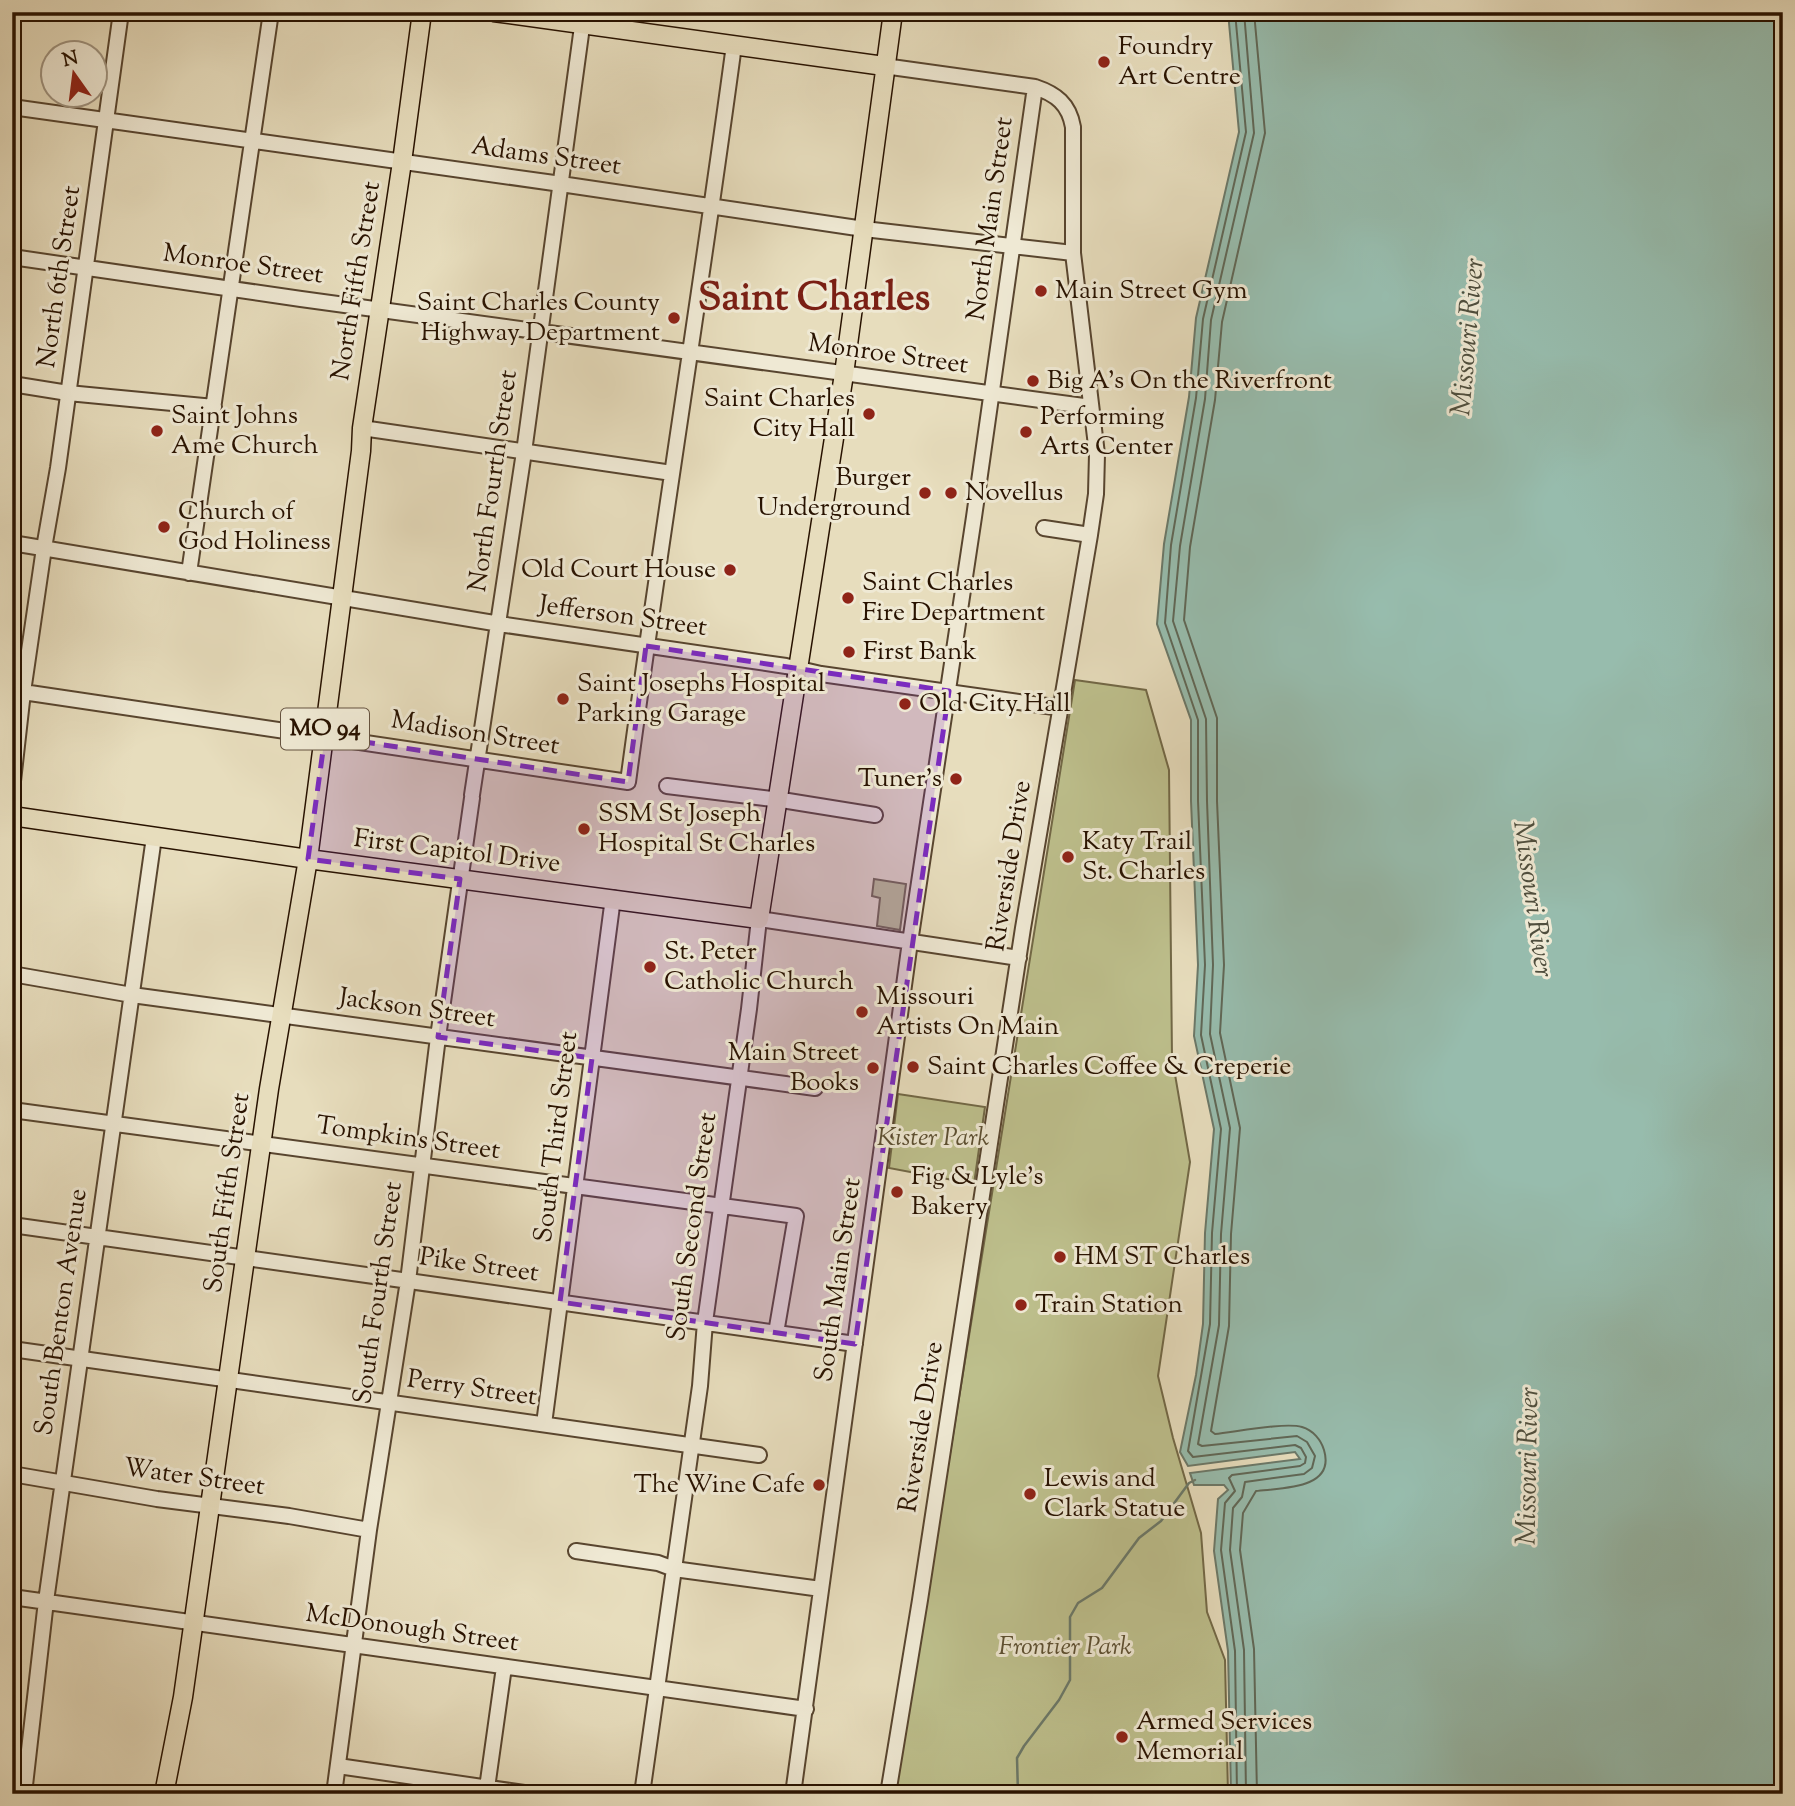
<svg xmlns="http://www.w3.org/2000/svg" width="1795" height="1806" font-family="'Sorts Mill Goudy',serif">
<style>
.green{fill:#bdbf8c;stroke:#726846;stroke-width:2}
.water{fill:#97bcad;stroke:#6b7868;stroke-width:2}
.lines{fill:none;stroke-linecap:round;stroke-linejoin:round}
.shore{stroke:#606756;stroke-width:2}
.stream{stroke:#6b7868;stroke-width:2.5}
.minor-casing{stroke:#58452f;stroke-width:18}
.major-casing{stroke:#281200;stroke-width:21}
.minor{stroke:#efe9d4;stroke-width:14}
.major{stroke:#e7ddbd;stroke-width:18}
.marked{fill:#7b2cbf;fill-opacity:0.2;stroke:#7b2cbf;stroke-width:5;stroke-dasharray:14 9;stroke-linejoin:round}
.poi-dot{fill:#8f2418;stroke:#efe9d4;stroke-width:2.5}
.labels{text-anchor:middle;dominant-baseline:central;stroke-width:6;stroke-linejoin:round;paint-order:stroke}
.shield{fill:#efe9d4;stroke:#645240;stroke-width:2}
.shield-label{font-size:24px;font-weight:bold;fill:#281200}
.poi-label{font-size:26px;fill:#281200;stroke:#efe9d4;text-anchor:start}
.street-label{font-size:26px;fill:#281200;stroke:#efe9d4}
.park-label{font-size:26px;font-style:italic;fill:#5c4f31;stroke:#efe9d4}
.water-label{font-size:28px;font-style:italic;fill:#4f4e3d;stroke:#efe9d4}
.town-label{font-size:40px;font-weight:bold;fill:#7a1f14;stroke:#efe9d4}
</style>
<rect width="100%" height="100%" fill="#e7ddbd"/>
<filter id="stains"><feTurbulence type="fractalNoise" baseFrequency=".00286" numOctaves="4"/><feColorMatrix values="0 0 0 0 .2 0 0 0 0 .09 0 0 0 0 .02 0 0 0 .5 -.17"/></filter>
<radialGradient id="worn" r=".72"><stop offset=".6" stop-color="#630" stop-opacity="0"/><stop offset="1" stop-color="#630" stop-opacity=".3"/></radialGradient>
<path class="green" d="M1075 680 1146 690 1169 770 1172 1057 1190 1162 1158 1376 1173 1438 1201 1533 1207 1612 1225 1660 1228 1794H895Z
M874 879 906 884 900 930 877 926 880 898 872 896Z
M898 1094 985 1107 974 1184 889 1168Z"/>
<path class="water" d="M1228 12H1783V1794H1231L1228 1651 1214 1551 1218 1499 1228 1490 1224 1485H1194L1190 1473 1300 1459 1295 1452 1188 1466 1180 1452 1196 1375 1203 1324 1205 1233 1214 1129 1194 1036 1198 965 1191 801V720L1157 624 1164 544 1189 397 1196 318 1239 132Z"/>
<g class="lines">
<path class="shore" d="M1235 12 1246 132 1203 319 1196 398 1171 545 1165 623 1198 720V801L1205 965 1201 1035 1221 1129 1212 1233 1210 1324 1188 1451 1193 1457 1295 1445 1301 1448 1306 1457 1305 1463 1300 1466 1232 1475 1229 1478 1235 1491 1225 1503 1221 1550 1235 1651 1237 1794
M1244 12 1254 133 1211 320 1205 399 1180 546 1173 621 1206 719 1207 801 1213 965 1210 1034 1230 1128 1221 1234 1219 1325 1198 1444 1202 1446 1297 1436 1307 1442 1315 1456 1312 1468 1304 1474 1245 1482 1242 1497 1233 1508 1230 1550 1244 1650 1246 1794
M1254 12 1265 133 1222 322 1215 400 1190 547 1184 620 1217 718V801L1224 965 1220 1033 1240 1128 1231 1234 1229 1326 1211 1431 1215 1434C1235 1432 1285 1422 1302 1427 1313 1430 1321 1440 1324 1450 1336 1490 1279 1488 1256 1491L1243 1513 1240 1550 1254 1649 1257 1794"/>
<path class="stream" d="M927 1791 936 1794
M853 1794H879
M1018 1794 1017 1758 1024 1746 1059 1700 1070 1680V1617L1078 1603 1102 1588 1139 1538 1161 1521 1189 1483 1195 1480"/>
<g class="minor-casing">
<path id="minor" d="M884 66 1035 87C1056 94 1069 104 1073 127V253L1097 454 1096 494 1090 535 1023 928 920 1600 888 1794
M12 107 554 183 864 229 1073 253
M12 257 301 299 1091 407
M12 384 68 393 214 407
M362 428 672 473
M1044 528 1090 535
M12 543 506 625 786 666 821 674 1061 708
M189 573 271 12
M23 692 628 782C661 536 701 291 734 45
M667 786 788 801 875 815
M12 790 23 692 44 548 58 468 121 12
M472 795 524 452 584 12
M12 974 132 995 815 1088
M12 1110 796 1216 776 1333
M12 1225 855 1344
M12 1349 759 1455
M544 1424 613 898
M12 1474 157 1499 289 1516 369 1530
M576 1551 658 1563 674 1569 821 1589
M12 1597 806 1709
M338 1766 531 1794
M487 1788 504 1667
M24 1794 46 1601 154 837
M334 1794 369 1530 408 1281 438 1037 472 798
M642 1794 700 1386 705 1322 749 1009 759 919 1019 958
M793 1794 909 949 974 517 1035 87"/>
</g>
<g class="major-casing">
<path id="major" d="M494 12 884 66
M12 816 308 859 759 919 844 374 893 12
M164 1794 183 1697 269 1089 308 859 361 451 362 428 402 162 422 12"/>
</g>
<use href="#minor" class="minor"/>
<use href="#major" class="major"/>
</g>
<path class="marked" d="M646 646 949 691 855 1344 560 1302 592 1058 438 1037 460 879 308 859 325 736 628 782Z"/>
<g class="poi-dot">
<circle cx="1104" cy="62" r="7"/>
<circle cx="1041" cy="291" r="7"/>
<circle cx="674" cy="318" r="7"/>
<circle cx="1033" cy="381" r="7"/>
<circle cx="869" cy="414" r="7"/>
<circle cx="157" cy="431" r="7"/>
<circle cx="1026" cy="432" r="7"/>
<circle cx="925" cy="493" r="7"/>
<circle cx="951" cy="493" r="7"/>
<circle cx="164" cy="527" r="7"/>
<circle cx="730" cy="570" r="7"/>
<circle cx="848" cy="598" r="7"/>
<circle cx="849" cy="652" r="7"/>
<circle cx="563" cy="699" r="7"/>
<circle cx="905" cy="704" r="7"/>
<circle cx="956" cy="779" r="7"/>
<circle cx="584" cy="829" r="7"/>
<circle cx="1068" cy="857" r="7"/>
<circle cx="650" cy="967" r="7"/>
<circle cx="862" cy="1012" r="7"/>
<circle cx="913" cy="1067" r="7"/>
<circle cx="873" cy="1068" r="7"/>
<circle cx="897" cy="1192" r="7"/>
<circle cx="1060" cy="1257" r="7"/>
<circle cx="1021" cy="1305" r="7"/>
<circle cx="819" cy="1485" r="7"/>
<circle cx="1030" cy="1494" r="7"/>
<circle cx="1122" cy="1737" r="7"/>
</g>
<g class="labels">
<rect class="shield" x="281" y="708.5" width="88" height="41" rx="5"/>
<g class="shield-label">
<text x="325" y="729">MO 94</text>
</g>
<g class="poi-label">
<text x="1118" y="47">Foundry<tspan x="1118" dy="30">Art Centre</tspan></text>
<text x="1055" y="291">Main Street Gym</text>
<text x="660" y="303" text-anchor="end">Saint Charles County<tspan x="660" dy="30">Highway Department</tspan></text>
<text x="1047" y="381">Big A's On the Riverfront</text>
<text x="855" y="399" text-anchor="end">Saint Charles<tspan x="855" dy="30">City Hall</tspan></text>
<text x="171" y="416">Saint Johns<tspan x="171" dy="30">Ame Church</tspan></text>
<text x="1040" y="417">Performing<tspan x="1040" dy="30">Arts Center</tspan></text>
<text x="911" y="478" text-anchor="end">Burger<tspan x="911" dy="30">Underground</tspan></text>
<text x="965" y="493">Novellus</text>
<text x="178" y="512">Church of<tspan x="178" dy="30">God Holiness</tspan></text>
<text x="716" y="570" text-anchor="end">Old Court House</text>
<text x="862" y="583">Saint Charles<tspan x="862" dy="30">Fire Department</tspan></text>
<text x="863" y="652">First Bank</text>
<text x="577" y="684">Saint Josephs Hospital<tspan x="577" dy="30">Parking Garage</tspan></text>
<text x="919" y="704">Old City Hall</text>
<text x="942" y="779" text-anchor="end">Tuner's</text>
<text x="598" y="814">SSM St Joseph<tspan x="598" dy="30">Hospital St Charles</tspan></text>
<text x="1082" y="842">Katy Trail<tspan x="1082" dy="30">St. Charles</tspan></text>
<text x="664" y="952">St. Peter<tspan x="664" dy="30">Catholic Church</tspan></text>
<text x="876" y="997">Missouri<tspan x="876" dy="30">Artists On Main</tspan></text>
<text x="859" y="1053" text-anchor="end">Main Street<tspan x="859" dy="30">Books</tspan></text>
<text x="927" y="1067">Saint Charles Coffee &amp; Creperie</text>
<text x="911" y="1177">Fig &amp; Lyle's<tspan x="911" dy="30">Bakery</tspan></text>
<text x="1074" y="1257">HM ST Charles</text>
<text x="1035" y="1305">Train Station</text>
<text x="1044" y="1479">Lewis and<tspan x="1044" dy="30">Clark Statue</tspan></text>
<text x="805" y="1485" text-anchor="end">The Wine Cafe</text>
<text x="1136" y="1722">Armed Services<tspan x="1136" dy="30">Memorial</tspan></text>
</g>
<g class="street-label">
<text transform="translate(546 157) rotate(8)">Adams Street</text>
<text transform="translate(991 219) rotate(-82)">North Main Street</text>
<text transform="translate(243 265) rotate(8)">Monroe Street</text>
<text transform="translate(60 277) rotate(-82)">North 6th Street</text>
<text transform="translate(357 281) rotate(-81)">North Fifth Street</text>
<text transform="translate(888 355) rotate(8)">Monroe Street</text>
<text transform="translate(494 481) rotate(-82)">North Fourth Street</text>
<text transform="translate(623 617) rotate(8)">Jefferson Street</text>
<text transform="translate(475 734) rotate(9)">Madison Street</text>
<text transform="translate(457 852) rotate(7)">First Capitol Drive</text>
<text transform="translate(1010 866) rotate(-81)">Riverside Drive</text>
<text transform="translate(417 1009) rotate(8)">Jackson Street</text>
<text transform="translate(557 1137) rotate(-83)">South Third Street</text>
<text transform="translate(408 1139) rotate(8)">Tompkins Street</text>
<text transform="translate(228 1193) rotate(-82)">South Fifth Street</text>
<text transform="translate(693 1227) rotate(-82)">South Second Street</text>
<text transform="translate(479 1266) rotate(8)">Pike Street</text>
<text transform="translate(839 1280) rotate(-82)">South Main Street</text>
<text transform="translate(379 1293) rotate(-82)">South Fourth Street</text>
<text transform="translate(62 1312) rotate(-82)">South Benton Avenue</text>
<text transform="translate(472 1389) rotate(8)">Perry Street</text>
<text transform="translate(922 1427) rotate(-81)">Riverside Drive</text>
<text transform="translate(194 1478) rotate(8)">Water Street</text>
<text transform="translate(412 1629) rotate(8)">McDonough Street</text>
</g>
<g class="park-label">
<text x="933" y="1138">Kister Park</text>
<text x="1065" y="1647">Frontier Park</text>
</g>
<g class="water-label">
<text transform="translate(1469 337) rotate(-85)">Missouri River</text>
<text transform="translate(1532 899) rotate(82)">Missouri River</text>
<text transform="translate(1529 1466) rotate(-89)">Missouri River</text>
</g>
<g class="town-label">
<text x="814" y="299">Saint Charles</text>
</g>
</g>
<rect width="1795" height="1806" fill="none" stroke="#e7ddbd" stroke-width="42"/>
<rect x="14" y="14" width="1767" height="1778" fill="none" stroke="#281200" stroke-width="3.5"/>
<rect x="21" y="21" width="1753" height="1764" fill="none" stroke="#281200" stroke-width="2"/>
<g transform="translate(74 74) rotate(346)"><circle r="33" fill="#efe9d4" stroke="#9f937f" stroke-width="2"/>
<path d="M0-5L12 26L0 18L-12 26Z" fill="#8f2418"/>
<text y="-10" font-size="19" font-weight="bold" text-anchor="middle" fill="#281200">N</text>
</g>
<rect width="100%" height="100%" filter="url(#stains)"/>
<rect width="100%" height="100%" fill="url(#worn)"/>
</svg>
